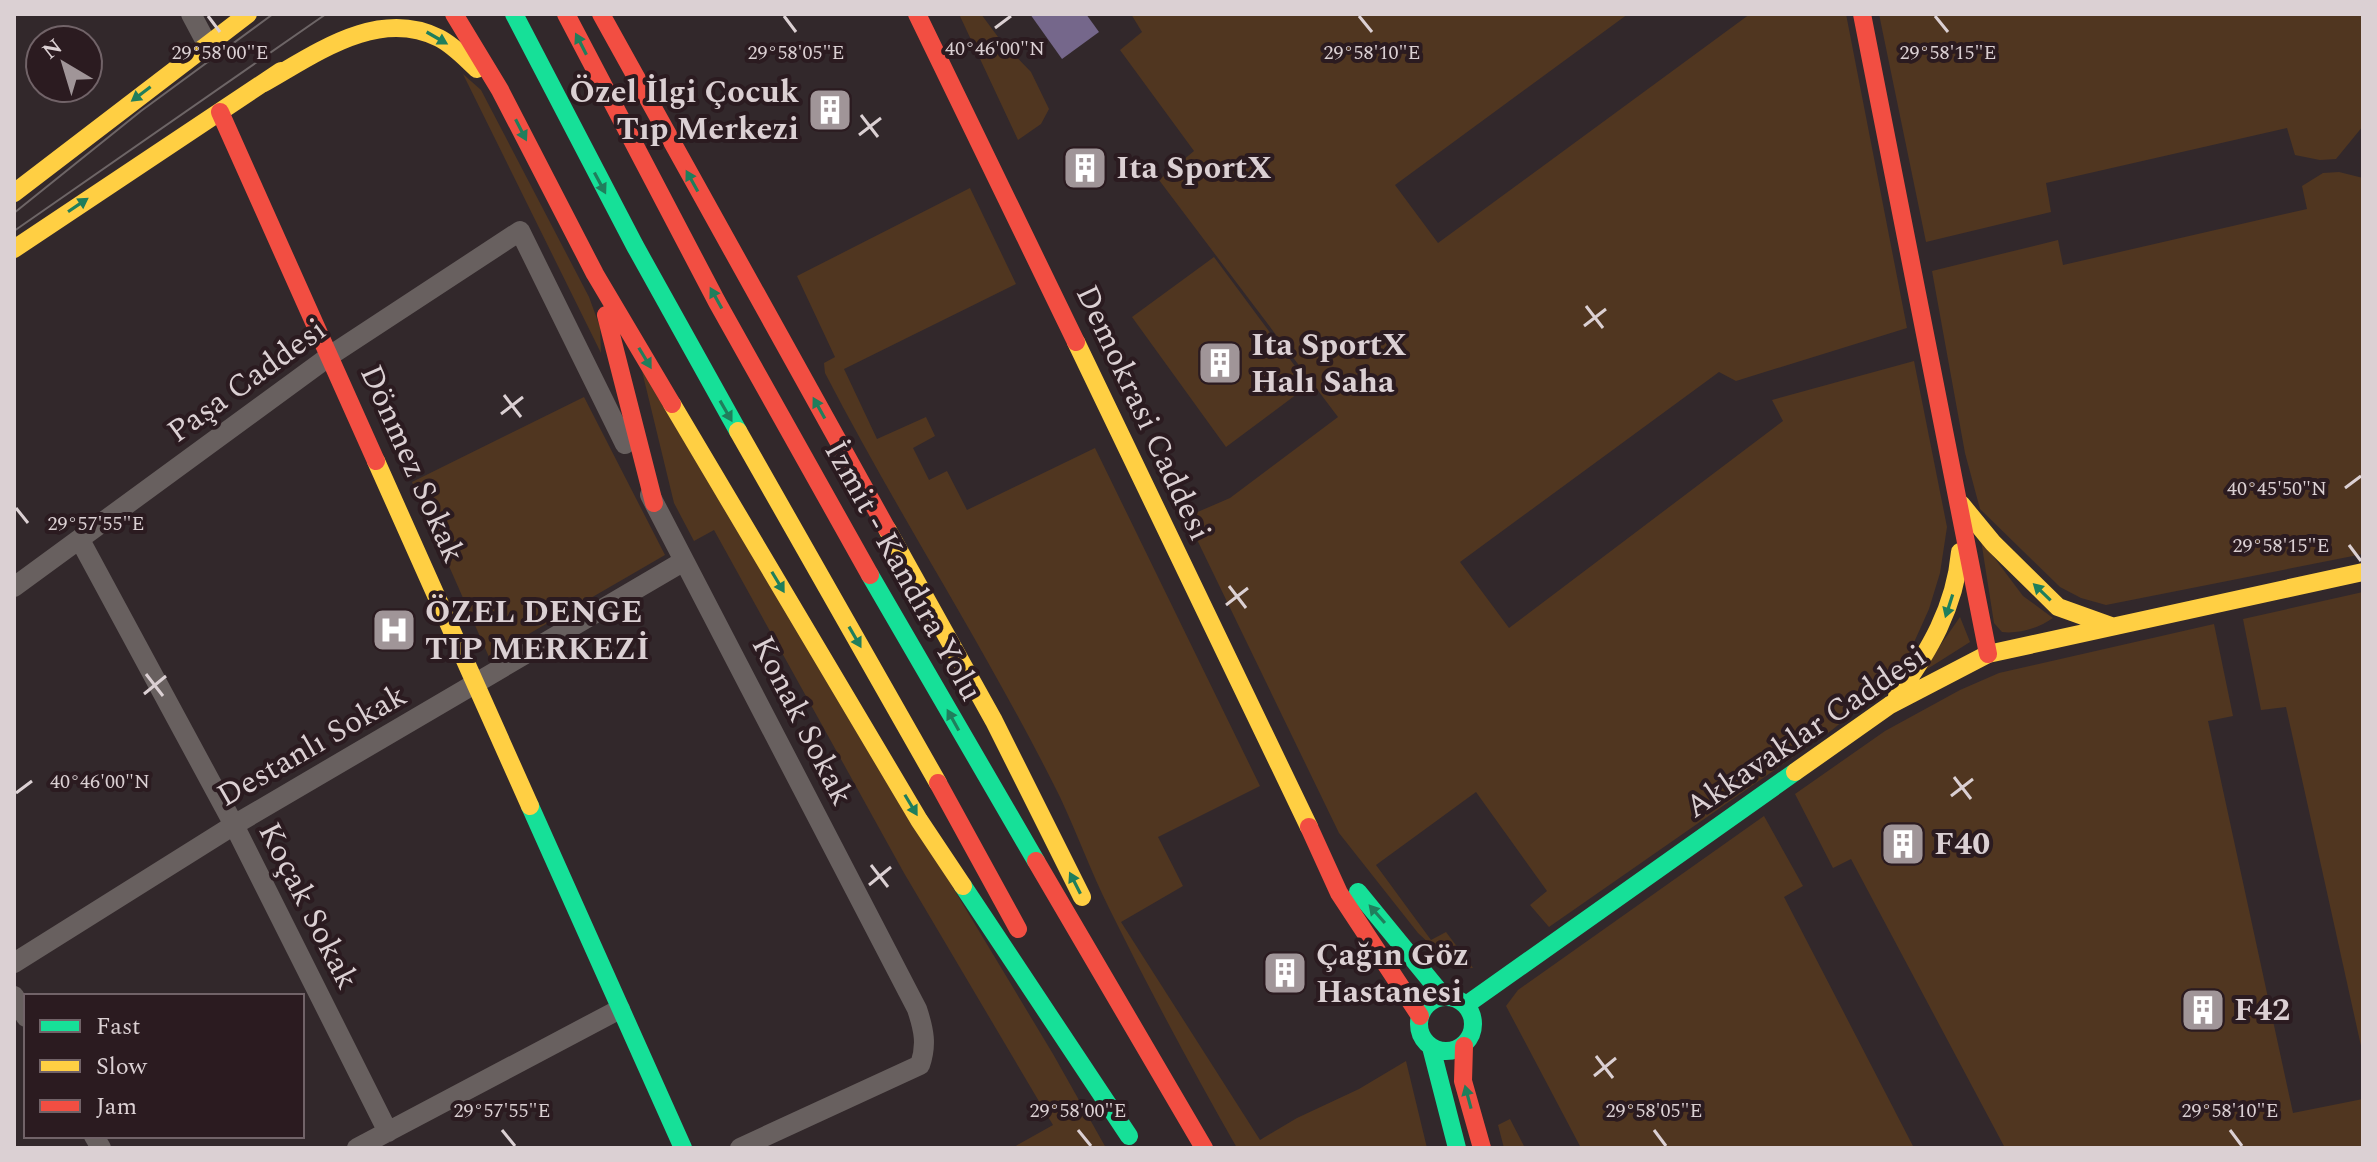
<svg xmlns="http://www.w3.org/2000/svg" width="2377" height="1162" font-family="Spectral,serif">
<style>
.green{fill:#503620}
.water{fill:#75678b}
.lines{fill:none;stroke-linecap:round;stroke-linejoin:round}
.street{stroke:#68605f;stroke-width:20}
.fast{stroke:#16e098;stroke-width:18}
.slow{stroke:#ffcf43;stroke-width:18}
.jam{stroke:#f24e42;stroke-width:18}
.tram{stroke:#6d6566;stroke-width:2}
.oneway{fill:#207e5c}
.ticks{fill:none;stroke:#dbd0d3;stroke-width:3}
.labels{text-anchor:middle;dominant-baseline:central;stroke-width:8;stroke-linejoin:round;paint-order:stroke}
.poi-label{font-size:32px;font-weight:bold;fill:#dbd0d3;stroke:#2b1b20;text-anchor:start}
.street-label{font-size:32px;fill:#dbd0d3;stroke:#2b1b20}
.ticks-label{font-size:20px;text-anchor:middle;fill:#dbd0d3;stroke:#2b1b20;stroke-width:8;stroke-linejoin:round;paint-order:stroke}
</style>
<rect width="100%" height="100%" fill="#32282b"/>
<path class="green" d="M959 14H981L1001 41 1031 72 1049 109 1041 124 1018 140Z
M1131 14H1628L1395 185 1438 243 1750 14H1846L1907 328 1736 381 1719 372 1460 562 1509 628 1783 421 1772 400 1914 361 1947 527 1940 573 1929 609 1907 658 1882 689 1832 730 1549 927 1530 905 1547 891 1476 792 1376 865 1431 940 1446 932 1473 968H1463L1448 961 1418 933 1339 833 1186 517 1230 498 1338 417 1159 180 1194 151 1120 50 1142 32Z
M1879 14H2363V126L2336 159 2320 160 2295 155 2287 128 2046 183 2051 212 1926 242Z
M463 74 481 90 589 297 600 327 601 353Z
M2339 172 2363 178V554L2106 605 2081 598 2060 587 1980 509 1965 453 1932 271 2058 240 2063 265 2307 209 2302 186 2323 173Z
M970 188 1016 284 844 369 877 439 926 417 935 436 913 448 929 480 947 471 967 510 1095 448 1260 786 1158 837 1183 886 1121 922 1260 1140 1297 1118 1359 1089 1406 1061 1427 1148H1237C1192 1069 1149 989 1109 908 1091 872 1077 833 1060 797 988 652 899 516 825 373L824 363 835 357 797 276Z
M1214 257 1309 385 1226 447 1132 317Z
M642 371 1053 1054 1106 1148H1012L1053 1125 904 873 714 530 694 541 674 503Z
M584 397 665 555 489 657 412 482Z
M1981 540 2023 596 2053 618C2039 628 2019 634 2002 632L1994 623Z
M2363 592V1055L2286 707 2261 710 2243 619Z
M1960 617 1970 642 1921 673Z
M2214 624 2233 716 2208 721 2293 1113 2363 1099V1148H2005L1851 859 1833 868 1795 794 1885 731 1960 690 1999 673Z
M1764 816 1803 886 1784 897 1914 1148H1581L1506 1006 1518 990Z
M1510 1119 1525 1148H1504L1498 1125Z"/>
<path class="water" d="M1030 14H1086L1099 32 1062 59Z"/>
<g class="lines">
<path class="street" d="M191 14 207 44
M650 495 917 1009C924 1030 927 1045 920 1065L740 1148
M80 540 234 825 388 1132
M14 587 331 355 520 231 625 444
M14 963 234 825 684 561
M14 996 26 1017
M94 1136 101 1148
M357 1148 620 1009"/>
<path class="fast" d="M514 14 635 246 738 431
M870 575 1036 861
M530 806 683 1148
M963 886 1129 1136
M1358 892 1444 997
M1419 1024a27 27 0 1 1 54 0a27 27 0 1 1-54 0Z
M1466 1005 1795 772
M1431 1047 1457 1148"/>
<path class="slow" d="M262 84C314 55 377 7 439 38 453 45 465 58 477 69
M14 193 248 14
M14 249 281 71
M1076 342 1309 827
M672 404 919 820 963 886
M738 431 938 783
M376 461 530 806
M1961 504 1993 543 2058 607 2111 626
M887 529 994 721 1082 897
M1897 696C1929 651 1955 608 1960 552
M1795 772 1890 705 1988 654 2363 572"/>
<path class="jam" d="M454 14 500 90 595 274 672 404
M566 14 717 302 870 575
M601 14 887 529
M917 14 1076 342
M1862 14 1988 654
M220 112 376 461
M606 315 654 503
M938 783 1018 929
M1309 827 1339 893 1420 1016
M1036 861 1204 1148
M1464 1046 1463 1081 1482 1148"/>
<path class="tram" d="M14 213 141 111 273 14
M14 231 326 14"/>
</g>
<defs><path id="oneway-solid" d="M-6-.8H1V-3.2L6.5 0L1 3.2V.8H-6Z" transform="scale(2)"/></defs>
<g class="oneway">
<use href="#oneway-solid" transform="translate(437 38) rotate(30)"/>
<use href="#oneway-solid" transform="translate(581 44) rotate(-117)"/>
<use href="#oneway-solid" transform="translate(141 94) rotate(143)"/>
<use href="#oneway-solid" transform="translate(521 130) rotate(63)"/>
<use href="#oneway-solid" transform="translate(692 181) rotate(-119)"/>
<use href="#oneway-solid" transform="translate(600 183) rotate(62)"/>
<use href="#oneway-solid" transform="translate(78 205) rotate(-34)"/>
<use href="#oneway-solid" transform="translate(716 298) rotate(-119)"/>
<use href="#oneway-solid" transform="translate(645 358) rotate(59)"/>
<use href="#oneway-solid" transform="translate(819 408) rotate(-119)"/>
<use href="#oneway-solid" transform="translate(726 411) rotate(60)"/>
<use href="#oneway-solid" transform="translate(778 582) rotate(59)"/>
<use href="#oneway-solid" transform="translate(2042 592) rotate(-136)"/>
<use href="#oneway-solid" transform="translate(1949 606) rotate(108)"/>
<use href="#oneway-solid" transform="translate(855 637) rotate(60)"/>
<use href="#oneway-solid" transform="translate(953 720) rotate(-119)"/>
<use href="#oneway-solid" transform="translate(911 805) rotate(59)"/>
<use href="#oneway-solid" transform="translate(1075 883) rotate(-117)"/>
<use href="#oneway-solid" transform="translate(1377 914) rotate(-131)"/>
<use href="#oneway-solid" transform="translate(1468 1097) rotate(-105)"/>
</g>
<path class="ticks" d="M208 16 220 32M784 16 796 32M1359 16 1372 32M1935 16 1948 32M995 28 1011 16M861 115 878 137M859 135 881 118M1586 306 1603 328M1584 326 1606 309M504 395 521 417M501 414 523 397M2345 488 2361 476M16 508 28 523M2349 545 2361 561M1229 586 1246 608M1226 605 1248 588M146 674 163 696M144 694 166 676M1954 777 1971 799M16 793 32 781M1951 796 1973 779M871 865 888 887M869 885 891 867M1596 1056 1613 1078M1594 1076 1616 1058M502 1130 515 1146M1078 1130 1091 1146M1654 1130 1666 1146M2230 1130 2242 1146"/>
<defs>
<g id="building-square" transform="scale(2.3)"><rect x="-9" y="-9" width="18" height="18" rx="4" fill="#a09598" stroke="#2b1b20"/><path d="M-4-6H4V6H1V3H-1V6H-4ZM-2.5-4.3h1.7v1.8h-1.7ZM.8-4.3h1.7v1.8H.8ZM-2.5-1h1.7V.8h-1.7ZM.8-1h1.7V.8H.8Z" fill="#fff"/></g>
<g id="hospital-square" transform="scale(2.3)"><rect x="-9" y="-9" width="18" height="18" rx="4" fill="#a09598" stroke="#2b1b20"/><path d="M-5-5h3v3.5h4V-5h3V5h-3V1.5h-4V5h-3Z" fill="#fff"/></g>
</defs>
<g fill-rule="evenodd">
<use href="#building-square" x="830" y="110"/>
<use href="#building-square" x="1085" y="168"/>
<use href="#building-square" x="1220" y="363"/>
<use href="#hospital-square" x="394" y="630"/>
<use href="#building-square" x="1903" y="844"/>
<use href="#building-square" x="1285" y="973"/>
<use href="#building-square" x="2203" y="1010"/>
</g>
<g class="labels">
<g class="poi-label">
<text x="799" y="92" text-anchor="end">Özel İlgi Çocuk<tspan x="799" dy="37">Tıp Merkezi</tspan></text>
<text x="1116" y="168">Ita SportX</text>
<text x="1251" y="345">Ita SportX<tspan x="1251" dy="37">Halı Saha</tspan></text>
<text x="425" y="612">ÖZEL DENGE<tspan x="425" dy="37">TIP MERKEZİ</tspan></text>
<text x="1934" y="844">F40</text>
<text x="1316" y="955">Çağın Göz<tspan x="1316" dy="37">Hastanesi</tspan></text>
<text x="2234" y="1010">F42</text>
</g>
<g class="street-label">
<text transform="translate(247 381) rotate(-36)">Paşa Caddesi</text>
<text transform="translate(1143 413) rotate(65)">Demokrasi Caddesi</text>
<text transform="translate(412 464) rotate(66)">Dönmez Sokak</text>
<text transform="translate(903 571) rotate(61)">İzmit - Kandıra Yolu</text>
<text transform="translate(802 721) rotate(63)">Konak Sokak</text>
<text transform="translate(1806 732) rotate(-34)">Akkavaklar Caddesi</text>
<text transform="translate(312 746) rotate(-30)">Destanlı Sokak</text>
<text transform="translate(308 906) rotate(63)">Koçak Sokak</text>
</g>
</g>
<g class="ticks-label">
<text x="995" y="55">40°46'00"N</text>
<text x="220" y="59">29°58'00"E</text>
<text x="796" y="59">29°58'05"E</text>
<text x="1372" y="59">29°58'10"E</text>
<text x="1948" y="59">29°58'15"E</text>
<text x="2277" y="495">40°45'50"N</text>
<text x="96" y="530">29°57'55"E</text>
<text x="2281" y="552">29°58'15"E</text>
<text x="100" y="788">40°46'00"N</text>
<text x="502" y="1117">29°57'55"E</text>
<text x="1078" y="1117">29°58'00"E</text>
<text x="1654" y="1117">29°58'05"E</text>
<text x="2230" y="1117">29°58'10"E</text>
</g>
<rect width="2377" height="1162" fill="none" stroke="#dbd0d3" stroke-width="32"/>
<rect x="24" y="994" width="280" height="144" fill="#2b1b20" stroke="#716368" stroke-width="2"/>
<rect x="40" y="1020" width="40" height="12" fill="#16e098" stroke="#716368" stroke-width="2"/>
<text x="96" y="1034" font-size="24" fill="#dbd0d3">Fast</text>
<rect x="40" y="1060" width="40" height="12" fill="#ffcf43" stroke="#716368" stroke-width="2"/>
<text x="96" y="1074" font-size="24" fill="#dbd0d3">Slow</text>
<rect x="40" y="1100" width="40" height="12" fill="#f24e42" stroke="#716368" stroke-width="2"/>
<text x="96" y="1114" font-size="24" fill="#dbd0d3">Jam</text>
<g transform="translate(64 64) rotate(322)"><circle r="38" fill="#2b1b20" stroke="#716368" stroke-width="2"/>
<path d="M0-6L14 30L0 20L-14 30Z" fill="#a09598"/>
<text y="-12" font-size="22" font-weight="bold" text-anchor="middle" fill="#dbd0d3">N</text>
</g>
</svg>
